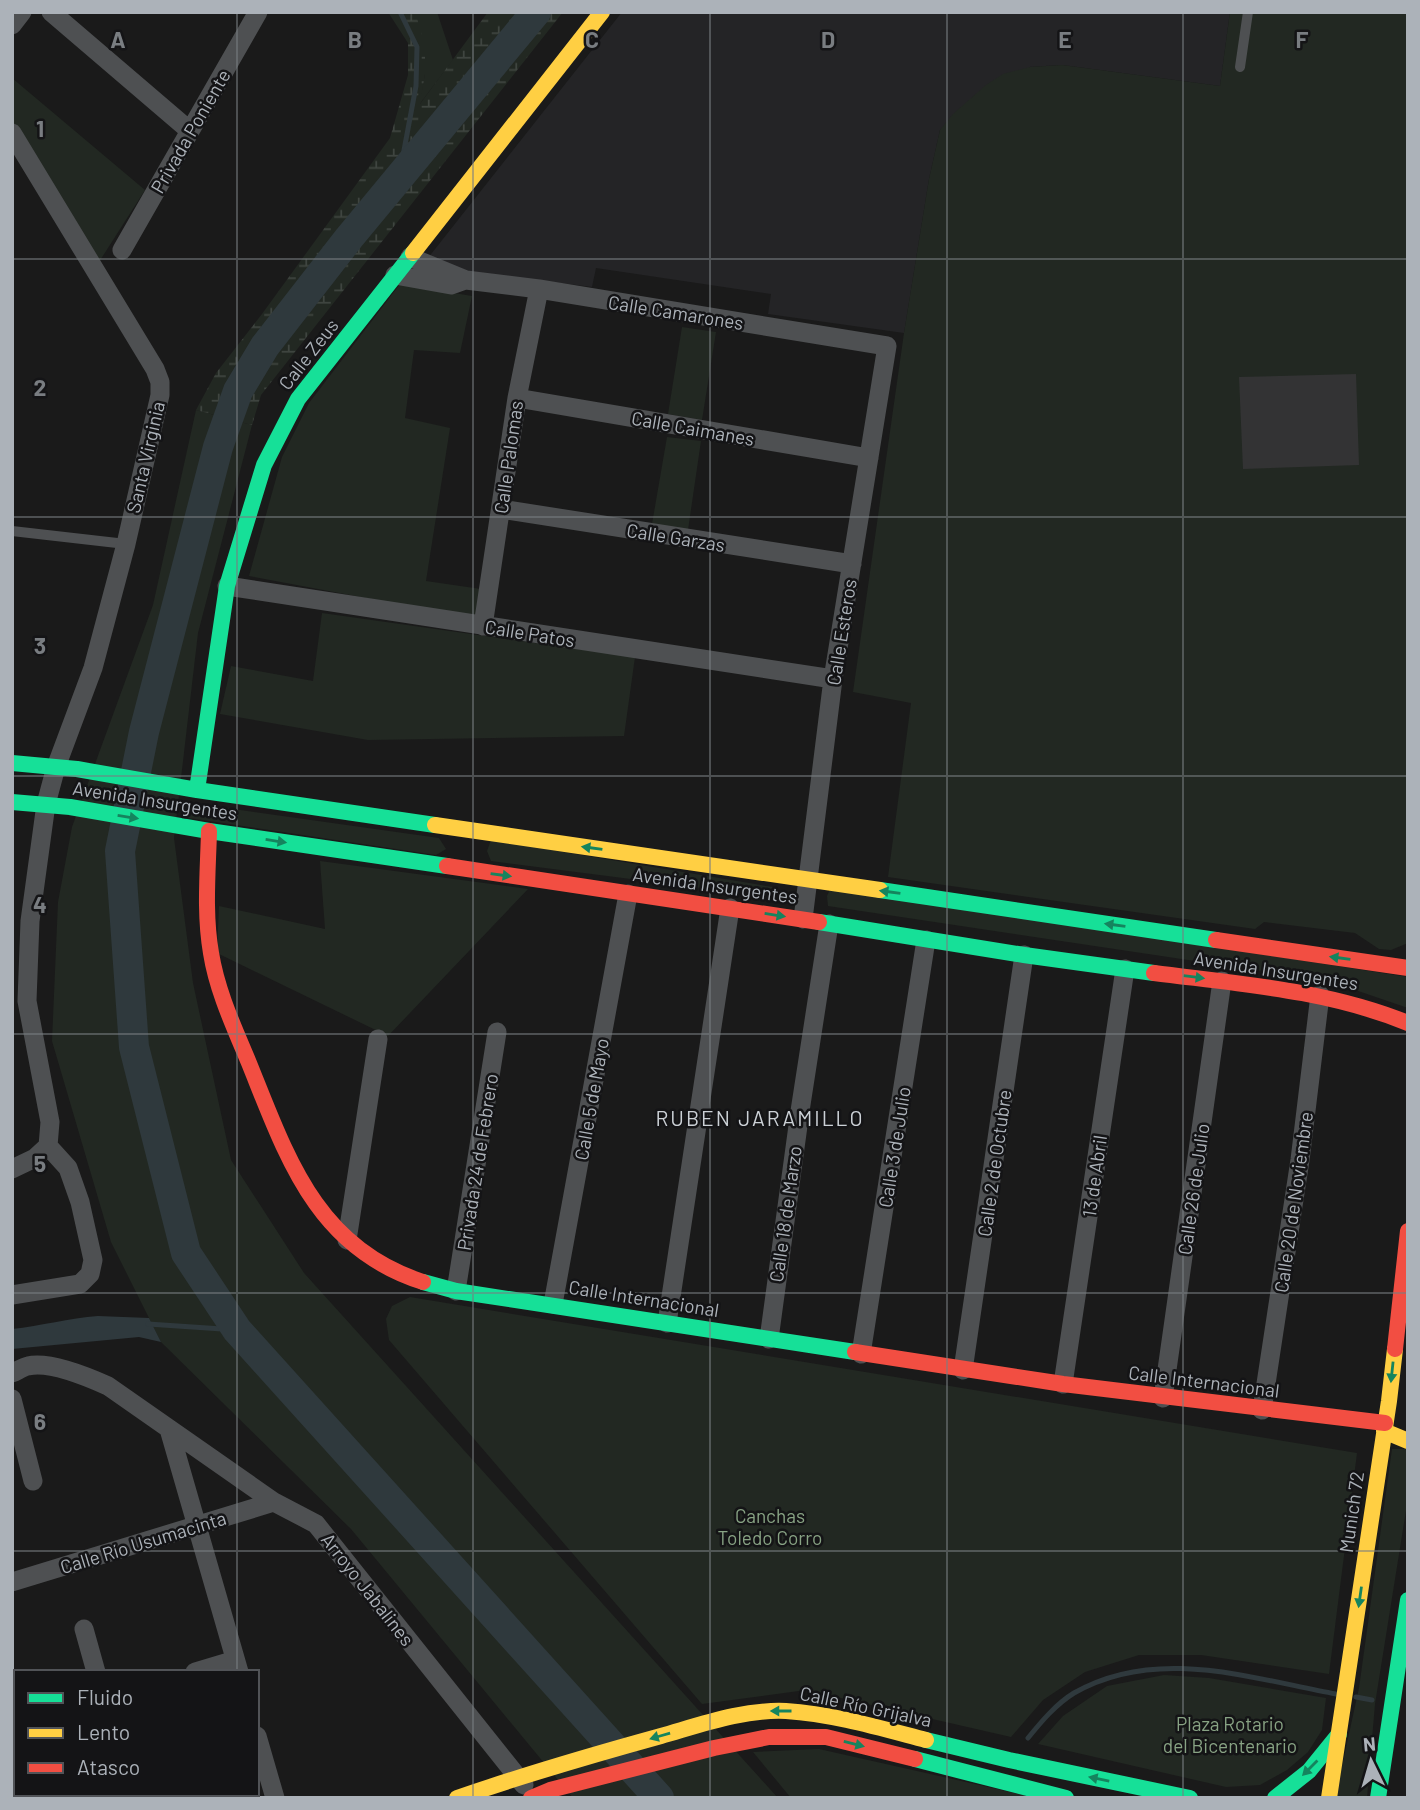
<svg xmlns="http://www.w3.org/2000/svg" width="1420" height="1810" font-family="Barlow,sans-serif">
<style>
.built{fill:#242426}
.green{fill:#222822}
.wetland{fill:url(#wetland-marsh)}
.water{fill:#2f393d}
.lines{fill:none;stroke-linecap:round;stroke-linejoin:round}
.stream{stroke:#2f393d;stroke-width:5}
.river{stroke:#2f393d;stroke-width:30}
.building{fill:#333334}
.lane{stroke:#4e5052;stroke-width:10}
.street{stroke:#4e5052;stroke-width:19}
.fast{stroke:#16e098;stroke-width:16}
.slow{stroke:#ffcf43;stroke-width:16}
.jam{stroke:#f24e42;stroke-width:16}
.oneway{fill:#15845e}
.grid{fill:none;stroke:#797d81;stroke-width:2;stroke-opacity:0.55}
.labels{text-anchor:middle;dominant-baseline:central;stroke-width:5;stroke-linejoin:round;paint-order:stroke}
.street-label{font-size:19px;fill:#acb2b9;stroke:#141416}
.park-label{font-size:19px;fill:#88a384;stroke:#141416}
.neighbourhood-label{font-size:21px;letter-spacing:2px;fill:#ccd1d6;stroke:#141416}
.grid-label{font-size:23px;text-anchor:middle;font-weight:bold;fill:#797d81;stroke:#141416;stroke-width:5;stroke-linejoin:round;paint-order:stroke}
</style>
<defs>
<pattern id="wetland-marsh" width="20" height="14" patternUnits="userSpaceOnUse" patternTransform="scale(1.75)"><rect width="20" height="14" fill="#222822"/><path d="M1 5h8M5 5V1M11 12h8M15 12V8" fill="none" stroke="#3f4540"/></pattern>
</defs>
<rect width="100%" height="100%" fill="#1a1a1a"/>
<path class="built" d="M622 12H1230L1220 86 1062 65 1030 67 940 130 929 179 904 333 768 314 771 294 596 268 592 287 465 271 428 258Z"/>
<path class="green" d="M410 12H437L453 60 419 105 425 74Z
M1230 12H1408V943L1391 950 1379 949 1355 933 1264 922 1255 929 888 877 911 703 853 692 904 333 929 179 940 130 953 114 986 85 1003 74 1030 67 1062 65 1220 86Z
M12 78 145 190 99 262 48 183 12 121Z
M400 284 472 296 460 353 414 350 405 418 450 428 426 581 481 589 478 619 249 576 282 457 309 403Z
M682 327 716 332 702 420 668 414Z
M196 410 252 425 198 633 174 838 193 983 231 1160 304 1273 778 1798H573L351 1529 161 1342 111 1242 52 1041 58 902 72 827 153 605Z
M667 437 701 441 688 530 652 524Z
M322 613 635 657 624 736 368 740 220 714 231 666 313 681Z
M184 802 439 838 446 849 436 855 182 817Z
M491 840 773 887 763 896 491 861 487 851Z
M320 861 528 889 388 1036 217 953 219 906 325 929Z
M831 887 1408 977V1008L1329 981 828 906 827 896Z
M410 1297 1357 1453 1329 1674 1201 1655H1139L1085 1672 1043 1700 1011 1737 806 1690 702 1704 389 1340 386 1319 392 1306Z
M1392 1449H1408V1498L1375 1704 1367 1798H1335L1359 1688Z
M1164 1675 1209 1678 1326 1698 1322 1730 1308 1752 1287 1770 1260 1785 1226 1787 1038 1744 1063 1716 1107 1686Z
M819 1749 1037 1798H791L753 1752Z"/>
<path class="wetland" d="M388 12H414L416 15 425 45V74L420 104 488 12H563L261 395 252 425 196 410 216 373 262 314 390 138 408 75V43Z"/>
<path class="water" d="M98 1316 149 1318 161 1342 139 1337 12 1349V1329C41 1326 69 1318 98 1316Z"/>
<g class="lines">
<path class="stream" d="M399 177 416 86 417 47 400 12
M148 1324 237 1330
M1356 1697 1372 1700
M1028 1738C1041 1722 1056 1704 1074 1693 1156 1646 1249 1678 1336 1694"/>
<path class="river" d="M536 12 349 238 265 346 238 391 218 447 144 732 120 851 134 1047 186 1253 237 1330 659 1798"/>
</g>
<path class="building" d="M1356 374 1359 465 1243 469 1239 377Z"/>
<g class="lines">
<path class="lane" d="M1240 67 1248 12
M12 531 126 544"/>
<path class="street" d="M51 12 190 131
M12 25 22 12
M12 133 155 369 160 382V395L126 544 93 668 56 767 46 804 30 921 27 1001 50 1122 48 1146 68 1168 80 1202 93 1260 90 1274 80 1284 12 1295
M122 250 258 12
M410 257 466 280 539 289 887 346 833 679 803 919
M395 275 451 285 465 280
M517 398 869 458
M501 509 852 564
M227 586 833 679
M483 626 517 398 539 289
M12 1169 35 1158 48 1146
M347 1240 378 1039
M456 1291 497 1032
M553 1304 628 894
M667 1323 730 908
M769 1339 800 1111 829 924
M861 1354 926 940
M963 1370 1024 955
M12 1373C17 1371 23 1367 28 1366 49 1361 88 1377 108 1386L274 1502 316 1524 524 1785
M1063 1384 1125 969
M1163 1398 1222 981
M12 1399 33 1481
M1262 1410 1300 1160 1320 995
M169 1429 239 1672
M12 1582 274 1502
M84 1629 96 1672
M195 1672 235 1660
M257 1736 275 1798
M132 1794 133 1798"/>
<path class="fast" d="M12 763 77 769 197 790 435 825
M197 790 227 586 264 465 298 399 413 253
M12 802 70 807 209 831 447 866
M880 890 1216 940
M819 922 1024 955 1154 973
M423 1282 456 1291 855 1352
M926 1740 1009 1760 1190 1798
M915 1759 1066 1798
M1275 1798 1309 1771 1339 1734
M1378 1798 1408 1600"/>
<path class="slow" d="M413 253 602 12
M435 825 880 890
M1384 1431 1408 1441
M457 1798C524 1775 592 1755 661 1736 700 1725 744 1709 786 1711 833 1714 880 1728 926 1740
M1329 1798 1389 1401 1395 1349"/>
<path class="jam" d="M209 831C208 871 204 913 211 953 217 991 234 1027 249 1063 287 1157 316 1248 423 1282
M447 866 819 922
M1216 940 1408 968
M1154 973C1240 984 1327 990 1408 1023
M1395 1349 1408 1231
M855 1352 1063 1384 1385 1423
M531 1798 550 1790 714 1748 769 1737H826L915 1759"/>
</g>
<defs><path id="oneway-solid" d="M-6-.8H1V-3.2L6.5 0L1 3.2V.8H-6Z" transform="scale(1.75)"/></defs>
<g class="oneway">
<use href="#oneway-solid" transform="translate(128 817) rotate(9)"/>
<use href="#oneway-solid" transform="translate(276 841) rotate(9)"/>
<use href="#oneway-solid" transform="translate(592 848) rotate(-172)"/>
<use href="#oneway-solid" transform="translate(501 875) rotate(8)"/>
<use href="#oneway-solid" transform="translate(890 892) rotate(-172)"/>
<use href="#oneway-solid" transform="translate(775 915) rotate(9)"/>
<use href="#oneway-solid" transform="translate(1115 925) rotate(-172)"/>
<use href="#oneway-solid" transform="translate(1340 958) rotate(-172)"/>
<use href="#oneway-solid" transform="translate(1194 977) rotate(7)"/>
<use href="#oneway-solid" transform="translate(1392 1372) rotate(96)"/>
<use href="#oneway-solid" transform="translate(1360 1597) rotate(98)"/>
<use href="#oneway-solid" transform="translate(781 1711) rotate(180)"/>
<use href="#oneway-solid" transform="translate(660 1736) rotate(164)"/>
<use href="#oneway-solid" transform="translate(854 1744) rotate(14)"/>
<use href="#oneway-solid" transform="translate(1310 1768) rotate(135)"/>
<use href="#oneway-solid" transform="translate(1099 1779) rotate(-168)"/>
</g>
<path class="grid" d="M237 12V1672M473 12V1798M710 12V1798M947 12V1798M1183 12V1798M12 259H1408M12 517H1408M12 776H1408M12 1034H1408M12 1293H1408M12 1551H1408M237 1794V1798"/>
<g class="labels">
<g class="street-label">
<text transform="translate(190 131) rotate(-60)">Privada Poniente</text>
<text transform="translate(676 312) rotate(9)">Calle Camarones</text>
<text transform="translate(308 354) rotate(-52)">Calle Zeus</text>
<text transform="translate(693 428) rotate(10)">Calle Caimanes</text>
<text transform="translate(145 457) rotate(-77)">Santa Virginia</text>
<text transform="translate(508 457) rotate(-82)">Calle Palomas</text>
<text transform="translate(676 537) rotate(9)">Calle Garzas</text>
<text transform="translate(841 632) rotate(-81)">Calle Esteros</text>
<text transform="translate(530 633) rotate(9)">Calle Patos</text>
<text transform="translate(155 800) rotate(9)">Avenida Insurgentes</text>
<text transform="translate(715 885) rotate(8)">Avenida Insurgentes</text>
<text transform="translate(1276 970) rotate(9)">Avenida Insurgentes</text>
<text transform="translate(591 1099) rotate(-80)">Calle 5 de Mayo</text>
<text transform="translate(894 1147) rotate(-81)">Calle 3 de Julio</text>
<text transform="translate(477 1162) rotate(-81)">Privada 24 de Febrero</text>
<text transform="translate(994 1163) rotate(-82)">Calle 2 de Octubre</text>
<text transform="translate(1094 1176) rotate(-82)">13 de Abril</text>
<text transform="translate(1193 1189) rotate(-82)">Calle 26 de Julio</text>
<text transform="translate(1293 1202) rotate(-82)">Calle 20 de Noviembre</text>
<text transform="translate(785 1214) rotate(-82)">Calle 18 de Marzo</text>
<text transform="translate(644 1298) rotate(9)">Calle Internacional</text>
<text transform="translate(1204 1381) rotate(7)">Calle Internacional</text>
<text transform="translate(1351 1512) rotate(-82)">Munich 72</text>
<text transform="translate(143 1542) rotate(-17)">Calle Río Usumacinta</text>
<text transform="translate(368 1589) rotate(52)">Arroyo Jabalines</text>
<text transform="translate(866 1706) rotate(12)">Calle Río Grijalva</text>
</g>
<g class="park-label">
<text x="770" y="1515">Canchas<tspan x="770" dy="22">Toledo Corro</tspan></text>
<text x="1230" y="1723">Plaza Rotario<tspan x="1230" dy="22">del Bicentenario</tspan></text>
</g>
<g class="neighbourhood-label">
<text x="760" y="1117">RUBEN JARAMILLO</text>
</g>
</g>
<g class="grid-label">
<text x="118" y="48">A</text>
<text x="355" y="48">B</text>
<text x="592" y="48">C</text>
<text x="828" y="48">D</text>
<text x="1065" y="48">E</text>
<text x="1302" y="48">F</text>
<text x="40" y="137">1</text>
<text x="40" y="396">2</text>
<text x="40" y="654">3</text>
<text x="40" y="913">4</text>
<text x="40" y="1172">5</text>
<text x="40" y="1430">6</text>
</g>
<rect width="1420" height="1810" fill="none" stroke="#acb2b9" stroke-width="28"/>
<rect x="14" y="1670" width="245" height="126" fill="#141416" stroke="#515357" stroke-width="2"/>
<rect x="28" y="1693" width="35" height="10" fill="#16e098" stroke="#515357" stroke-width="2"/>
<text x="77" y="1705" font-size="21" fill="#acb2b9">Fluido</text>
<rect x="28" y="1728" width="35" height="10" fill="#ffcf43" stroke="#515357" stroke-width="2"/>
<text x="77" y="1740" font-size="21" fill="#acb2b9">Lento</text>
<rect x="28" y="1763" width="35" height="10" fill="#f24e42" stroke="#515357" stroke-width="2"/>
<text x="77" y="1775" font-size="21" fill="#acb2b9">Atasco</text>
<g transform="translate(1371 1761) rotate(355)" stroke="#141416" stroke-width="5" paint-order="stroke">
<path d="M0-5L12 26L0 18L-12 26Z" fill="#acb2b9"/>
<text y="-10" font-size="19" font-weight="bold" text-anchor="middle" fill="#acb2b9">N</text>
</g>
</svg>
